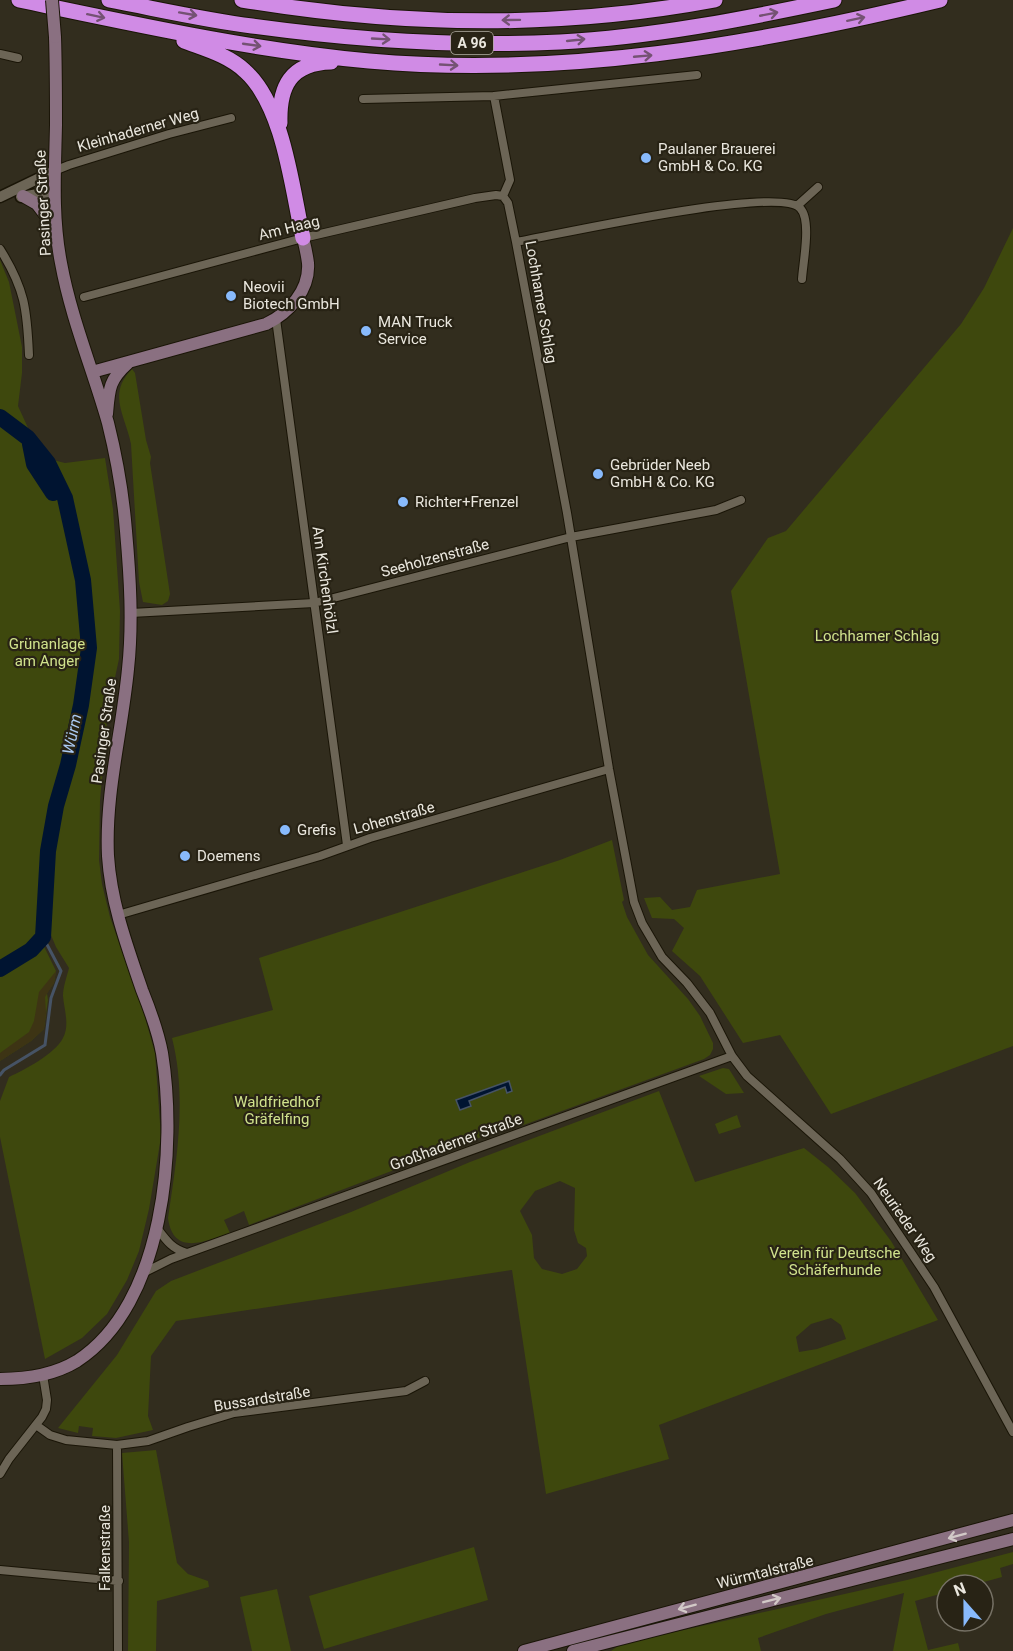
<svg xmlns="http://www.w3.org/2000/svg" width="1013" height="1651" font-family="Roboto,sans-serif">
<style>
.green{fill:#3e480d;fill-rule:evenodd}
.sand{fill:#3d3414}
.water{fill:#001431;stroke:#465365;stroke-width:1.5}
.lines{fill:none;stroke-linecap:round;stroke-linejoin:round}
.stream{stroke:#465365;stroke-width:3}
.river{stroke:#001431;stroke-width:16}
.minor-casing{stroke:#1a1507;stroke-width:10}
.tertiary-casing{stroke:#1a1507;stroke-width:13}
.secondary-casing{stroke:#1a1507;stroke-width:14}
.motorway-casing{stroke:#1a1507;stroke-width:17}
.minor{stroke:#6c6556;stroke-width:8}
.tertiary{stroke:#6c6556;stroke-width:10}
.secondary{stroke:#8a7081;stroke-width:12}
.motorway{stroke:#d08be5;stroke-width:15}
.secondary-bridge-casing{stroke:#1a1507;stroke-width:14;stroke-linecap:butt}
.secondary-bridge{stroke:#8a7081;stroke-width:12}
.oneway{stroke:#745273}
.oneway2{stroke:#d2c9c7}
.poi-dot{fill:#88bafc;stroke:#282315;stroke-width:2}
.labels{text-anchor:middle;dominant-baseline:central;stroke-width:4.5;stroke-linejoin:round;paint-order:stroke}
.shield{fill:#282315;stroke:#b0aca2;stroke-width:1.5}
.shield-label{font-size:14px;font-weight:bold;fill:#eae7de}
.street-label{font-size:15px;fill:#eae7de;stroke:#282315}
.poi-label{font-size:15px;fill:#eae7de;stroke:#282315;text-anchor:start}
.park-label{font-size:15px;fill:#d0e28c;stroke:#282315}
.water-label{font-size:16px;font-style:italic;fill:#abcaf3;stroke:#282315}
</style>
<rect width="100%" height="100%" fill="#322d1e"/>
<path class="green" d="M1013 228V1046L831 1114 780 1035 743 1043 700 976 672 951 684 928 674 919 652 918 644 898 660 897 672 910 690 907 697 890 780 874 731 591 768 538 786 531 961 324 984 288Z
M0 260 9 282 22 347V373L18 406 29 430 53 460 65 463 105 458 113 509 120 611 119 659 108 710 100 801 99 860 102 884 110 917 144 1014 155 1053 161 1137 149 1209 139 1251 127 1280 107 1314 82 1338 45 1359 0 1137V1101L9 1077C24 1070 55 1054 63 1038 70 1025 64 1009 63 996 63 987 67 976 69 968L56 947 48 928 53 880 42 876 37 932 56 971 54 983 47 993 48 1000 44 1029 31 1041 0 1061Z
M132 369 135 373 146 440 151 457 150 463 170 594 168 601 162 605 143 602 139 582 131 444C125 415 107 394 132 369Z
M612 840 624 900 622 902 627 917 648 955 688 999 700 1016 713 1043V1049L710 1055 704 1059 518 1127 516 1124 249 1225 244 1211 224 1220 230 1233C204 1242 173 1256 168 1218 177 1158 187 1097 172 1038L273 1010 259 958 560 860Z
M723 1068 729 1069 744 1093 726 1094 699 1076Z
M659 1091 695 1182 804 1148 828 1167 855 1193 891 1241 938 1320 659 1425 669 1459 546 1494 512 1270 176 1321 151 1356 148 1416 153 1430 116 1438 92 1436 93 1428 79 1426 78 1433 58 1428 117 1355 156 1291 171 1281 351 1212 470 1162ZM560 1181 575 1188 574 1230 578 1243 586 1248 587 1256 577 1269 562 1274 542 1269 534 1258 532 1235 520 1211 535 1191ZM831 1318 841 1325 846 1339 817 1349 799 1352 796 1337 811 1324Z
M737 1115 741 1127 719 1134 715 1124Z
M156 1450 177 1563 188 1574 208 1581 209 1587 157 1601 156 1651H128L129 1542 122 1453Z
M474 1547 488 1600 324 1649 309 1596Z
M1013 1552V1564L1000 1568 1002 1577 973 1585H947V1592L915 1601 928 1650 958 1643 960 1651H893L904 1593 826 1614 758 1638 761 1651H611L621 1644 907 1580Z
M277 1589 291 1651H252L240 1597Z"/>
<path class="sand" d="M56 971 54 983 45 997 46 1013 44 1029 31 1041 0 1061V1053L29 1032 34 1021 39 992Z"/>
<path class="water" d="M509 1081 512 1091 507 1093 505 1087 469 1101 471 1106 460 1110 456 1100Z"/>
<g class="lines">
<path class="stream" d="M0 1075 4 1070 45 1045 51 998 61 971 43 937"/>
<path class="river" d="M0 417 28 438 48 463 65 498 83 580 89 648 81 705 68 765 56 806 48 851 43 937 31 950 0 969
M30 444 34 464 53 493"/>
<g class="minor-casing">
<path id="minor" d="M0 54 18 58
M494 96 510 180 503 196
M363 99 494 96 697 75
M54 171 69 165 169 134 231 118
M503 196 508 203 516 242 567 513 609 769 634 902 642 923 662 957 687 983 710 1013 732 1056 747 1076 840 1159 871 1193 934 1287 1013 1432
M798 205 818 187
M516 242C556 235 779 185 800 208 812 220 803 262 802 279
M0 249C25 289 27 309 29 355
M84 297 303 238 475 198 496 195 503 196
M276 319 347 845
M131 613 314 603 571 537 716 510 741 500
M118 915 320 856 370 838 609 769
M157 1228C166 1240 172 1249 187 1253
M143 1273 171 1259 732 1056
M36 1425 50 1435 66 1440 117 1445 148 1441 188 1427 234 1413 406 1391 425 1381
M117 1445 118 1651
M0 1474 9 1459 42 1417 46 1409 47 1400 43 1375
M0 1570 119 1581"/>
</g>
<g class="tertiary-casing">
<path id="tertiary" d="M0 197 54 171
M21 197 55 191"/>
</g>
<g class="secondary-casing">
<path id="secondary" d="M23 196 37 204 56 229
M92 372 266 324C289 313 310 290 308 263 307 255 305 246 303 238
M107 414C109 389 109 380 128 363
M0 1379C27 1379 54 1375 77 1361 165 1304 177 1146 162 1053 158 1031 150 1010 142 990 127 946 111 903 108 856 105 793 122 732 128 669 133 623 130 576 126 531 123 494 117 459 108 423 93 370 71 318 61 263 52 217 55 171 56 125 56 96 56 66 55 37
M524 1651 1013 1520
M573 1651 1013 1539"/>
</g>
<g class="motorway-casing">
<path id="motorway" d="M19 0C134 24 251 50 369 61 562 78 753 45 940 0
M109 0C157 9 205 20 252 26 354 40 458 47 560 42 653 37 744 19 834 0
M242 0C398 26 560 29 715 0
M184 41C205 49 228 55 245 71 284 106 292 189 303 238
M280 123C279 87 290 63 331 62"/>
</g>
<use href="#minor" class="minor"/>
<use href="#tertiary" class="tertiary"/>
<use href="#secondary" class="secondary"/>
<use href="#motorway" class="motorway"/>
<g class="secondary-bridge-casing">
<path id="secondary-bridge" d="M52 0 55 37"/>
</g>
<use href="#secondary-bridge" class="secondary-bridge"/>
</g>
<defs><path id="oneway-shaft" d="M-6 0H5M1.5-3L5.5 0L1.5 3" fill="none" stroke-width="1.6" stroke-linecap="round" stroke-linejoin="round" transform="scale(1.5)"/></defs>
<g class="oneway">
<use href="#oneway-shaft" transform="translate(188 14) rotate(10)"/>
<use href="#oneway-shaft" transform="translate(769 14) rotate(-11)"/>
<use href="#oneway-shaft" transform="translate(96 16) rotate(12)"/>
<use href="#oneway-shaft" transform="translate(856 19) rotate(-12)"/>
<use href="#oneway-shaft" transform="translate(511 20) rotate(179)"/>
<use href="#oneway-shaft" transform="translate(381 39) rotate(3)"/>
<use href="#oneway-shaft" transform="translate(576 40) rotate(-6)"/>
<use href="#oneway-shaft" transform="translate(252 45) rotate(8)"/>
<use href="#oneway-shaft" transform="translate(643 56) rotate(-5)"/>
<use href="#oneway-shaft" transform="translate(449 65) rotate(3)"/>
</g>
<g class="oneway2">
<use href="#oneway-shaft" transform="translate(957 1536) rotate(165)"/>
<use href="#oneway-shaft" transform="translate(772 1600) rotate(-14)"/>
<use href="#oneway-shaft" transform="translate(687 1607) rotate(165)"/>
</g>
<g class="poi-dot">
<circle cx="646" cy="158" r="6"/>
<circle cx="231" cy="296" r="6"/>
<circle cx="366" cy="331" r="6"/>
<circle cx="598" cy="474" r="6"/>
<circle cx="403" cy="502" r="6"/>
<circle cx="285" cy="830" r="6"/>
<circle cx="185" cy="856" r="6"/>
</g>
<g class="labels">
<rect class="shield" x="451" y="32" width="42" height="22" rx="4.5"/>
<g class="shield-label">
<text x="472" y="43">A 96</text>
</g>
<g class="street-label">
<text transform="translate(138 130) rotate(-16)">Kleinhaderner Weg</text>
<text transform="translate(43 203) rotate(-93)">Pasinger Straße</text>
<text transform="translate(289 228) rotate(-14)">Am Haag</text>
<text transform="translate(541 302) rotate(80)">Lochhamer Schlag</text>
<text transform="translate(435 558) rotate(-15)">Seeholzenstraße</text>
<text transform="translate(325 580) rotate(82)">Am Kirchenhölzl</text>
<text transform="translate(104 731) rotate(-82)">Pasinger Straße</text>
<text transform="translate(394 818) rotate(-16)">Lohenstraße</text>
<text transform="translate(456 1142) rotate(-20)">Großhaderner Straße</text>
<text transform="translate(905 1220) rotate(55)">Neurieder Weg</text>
<text transform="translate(262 1399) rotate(-9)">Bussardstraße</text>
<text transform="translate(105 1548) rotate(-90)">Falkenstraße</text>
<text transform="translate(765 1572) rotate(-14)">Würmtalstraße</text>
</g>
<g class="poi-label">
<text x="658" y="149">Paulaner Brauerei<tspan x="658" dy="17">GmbH &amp; Co. KG</tspan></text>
<text x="243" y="287">Neovii<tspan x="243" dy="17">Biotech GmbH</tspan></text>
<text x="378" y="322">MAN Truck<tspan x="378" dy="17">Service</tspan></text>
<text x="610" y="465">Gebrüder Neeb<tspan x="610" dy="17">GmbH &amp; Co. KG</tspan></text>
<text x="415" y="502">Richter+Frenzel</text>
<text x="297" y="830">Grefis</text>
<text x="197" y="856">Doemens</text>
</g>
<g class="park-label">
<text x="877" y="636">Lochhamer Schlag</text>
<text x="47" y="644">Grünanlage<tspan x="47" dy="17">am Anger</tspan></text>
<text x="277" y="1102">Waldfriedhof<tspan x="277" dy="17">Gräfelfing</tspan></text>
<text x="835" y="1253">Verein für Deutsche<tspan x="835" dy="17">Schäferhunde</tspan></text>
</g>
<g class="water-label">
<text transform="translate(72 734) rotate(-78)">Würm</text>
</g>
</g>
<g transform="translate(965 1603) rotate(339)"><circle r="28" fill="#282315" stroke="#767165" stroke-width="1.5"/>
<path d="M0-4.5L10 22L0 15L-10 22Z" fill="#88bafc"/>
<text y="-9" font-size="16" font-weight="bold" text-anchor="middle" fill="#eae7de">N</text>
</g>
</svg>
